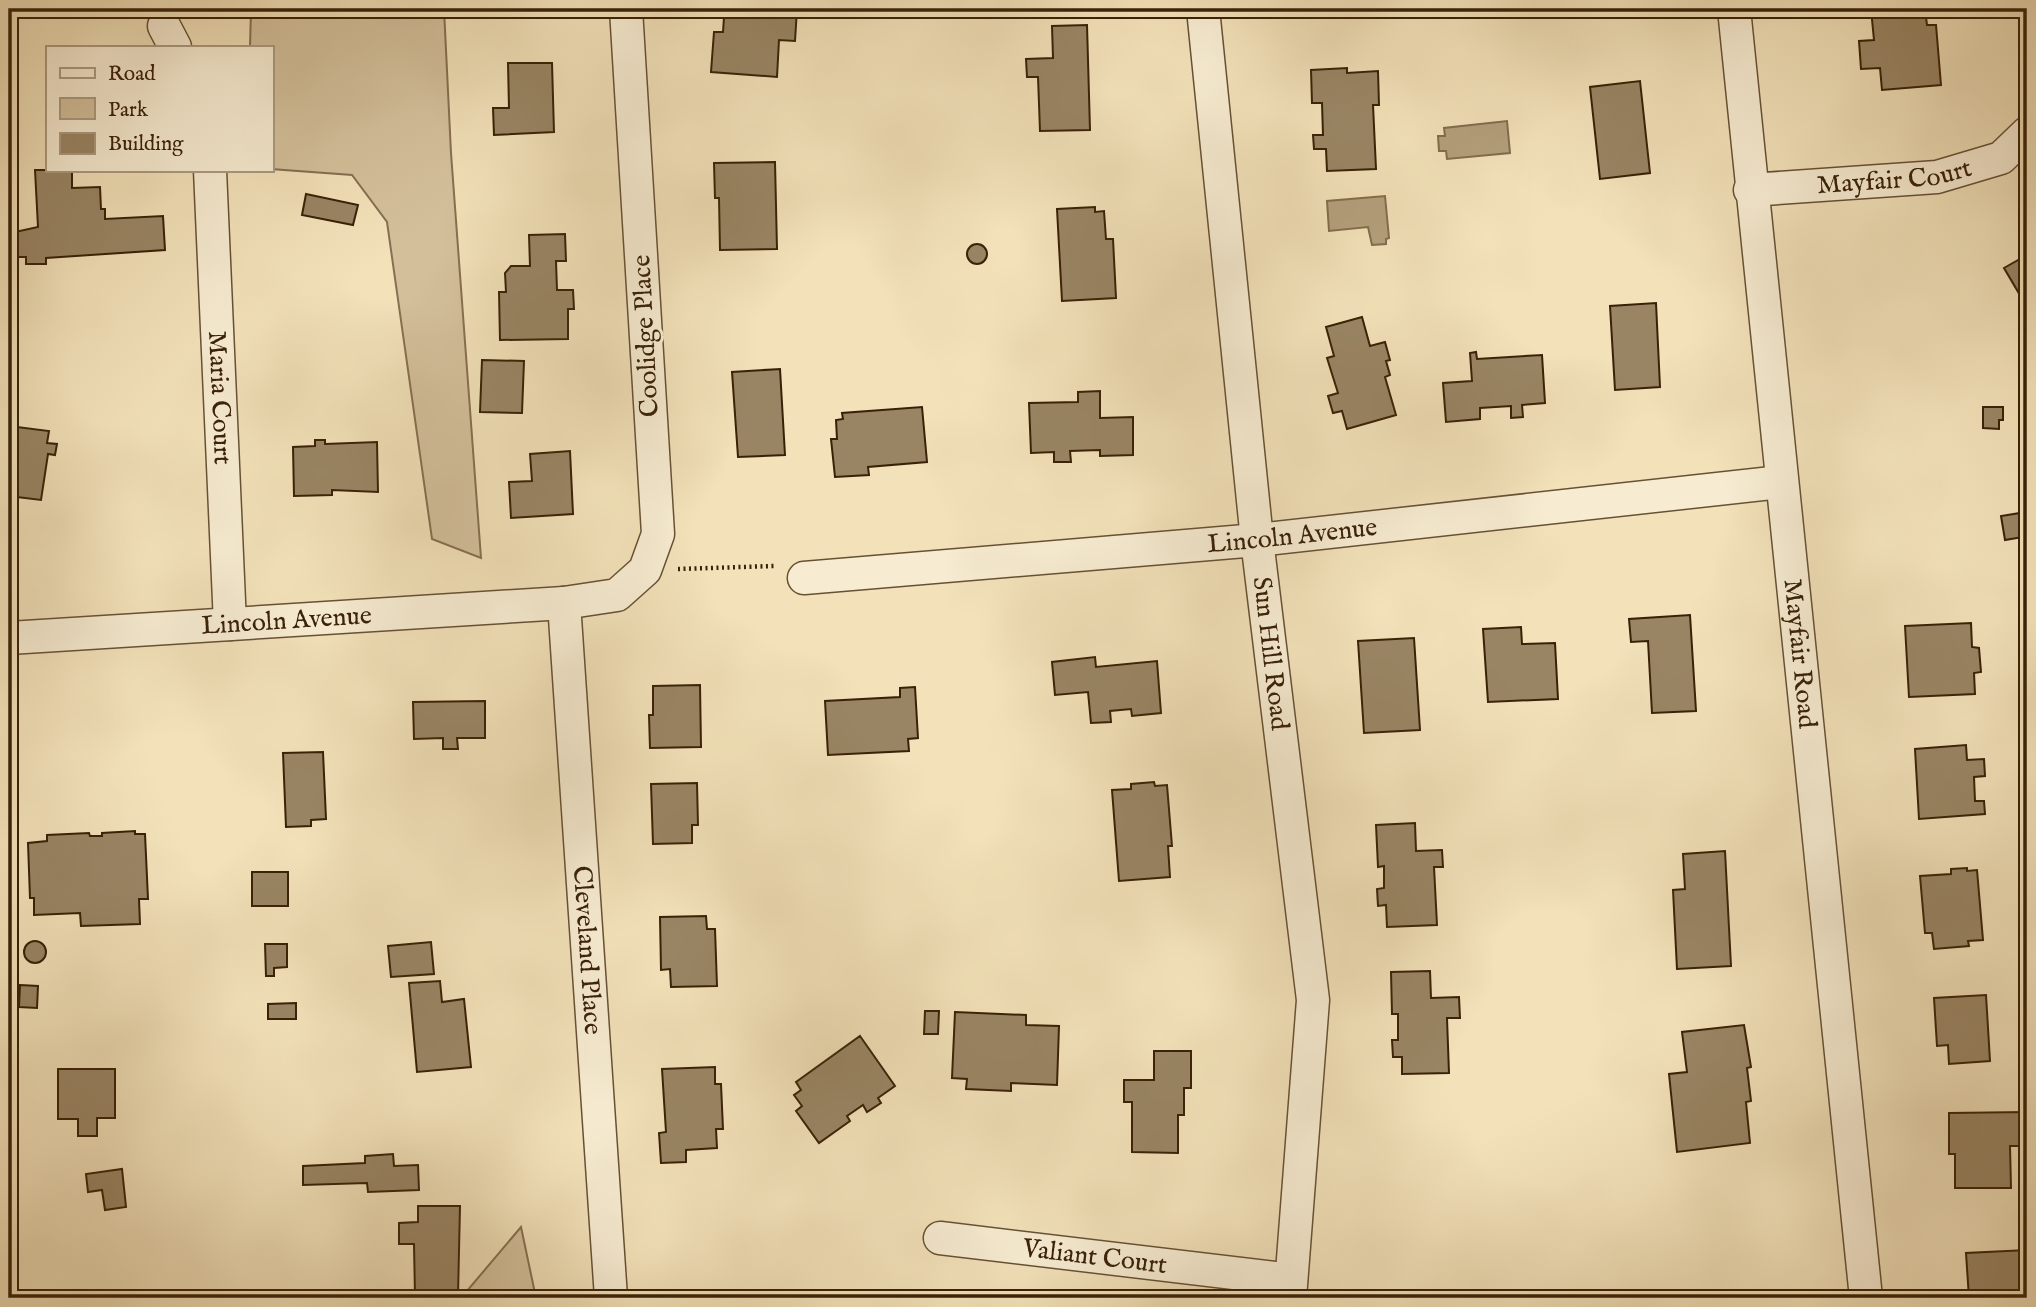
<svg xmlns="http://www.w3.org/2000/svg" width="2036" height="1307" font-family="'IM FELL English',serif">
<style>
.green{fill:#d3c09b;stroke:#867051;stroke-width:2}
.water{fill:#b3a07c;stroke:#826d4d;stroke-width:2}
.building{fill:#998564;stroke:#392107;stroke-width:2}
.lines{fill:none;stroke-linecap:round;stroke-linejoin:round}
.street-casing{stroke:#675134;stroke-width:35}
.path{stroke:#392107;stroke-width:4.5;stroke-dasharray:2 3.5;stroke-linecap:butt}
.street{stroke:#f7ecd2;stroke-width:32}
.labels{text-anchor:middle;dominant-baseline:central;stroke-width:6;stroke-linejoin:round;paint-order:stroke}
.street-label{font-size:26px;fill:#392107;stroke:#f7ecd2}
</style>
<rect width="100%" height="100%" fill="#f2e1b9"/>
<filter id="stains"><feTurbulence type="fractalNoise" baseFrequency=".00286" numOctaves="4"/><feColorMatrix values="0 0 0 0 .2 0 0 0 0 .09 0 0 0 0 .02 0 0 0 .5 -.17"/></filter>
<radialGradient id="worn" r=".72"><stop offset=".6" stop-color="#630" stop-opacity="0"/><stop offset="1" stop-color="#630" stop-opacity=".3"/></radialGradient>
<path class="green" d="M251 9H444L451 153 481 558 432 539 387 222 352 175 271 169V47H250Z
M521 1227 536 1298H461Z"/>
<path class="water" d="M1507 121 1510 153 1447 159 1446 151H1439L1438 136H1445L1444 128Z
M1385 196 1389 238 1386 239V244L1372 245 1368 227 1329 231 1327 201Z"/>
<path class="building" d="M712 9H797L795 41 779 40 777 77 711 72 714 32H723L724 17 711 16Z
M1307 9H1364V10L1308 14Z
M1871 9H1925L1927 25H1936L1941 85 1882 90 1880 68 1861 69 1859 41 1874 40Z
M1087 25 1090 130 1040 131 1038 77H1027L1026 59 1053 58 1052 26Z
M508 63H552L554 132 494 135 493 108H509Z
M1347 68V73L1378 71 1379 105H1373L1376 169 1327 171 1326 149H1314L1313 135H1323L1322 103H1312L1311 70Z
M1640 81 1650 173 1600 179 1590 87Z
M775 162 777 249 720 250 719 198H715L714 163Z
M35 170H72V188L100 187 101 209H105V219L163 216 165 250 46 258V264H26V257H16L15 232 38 227Z
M306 194 358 205 353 225 302 215Z
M1095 207V212L1104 211 1106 239H1113L1116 298 1062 301 1057 209Z
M565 234 566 261H556L557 290H573L574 309H568V339L500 340 499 292H506L505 273 511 266H530L529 235Z
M967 254a10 10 0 1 1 20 0a10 10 0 1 1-20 0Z
M2027 255V307L2004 268Z
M1656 303 1660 387 1615 390 1610 306Z
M1362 317 1370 346 1385 342 1390 360 1386 361 1390 375 1385 377 1396 415 1347 429 1342 411 1333 413 1328 396 1338 393 1327 358 1334 356 1326 327Z
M1476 352 1477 359 1542 355 1545 403 1522 405 1523 417 1511 418V406L1480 408V419L1446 422 1443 383 1472 381 1470 353Z
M482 360 524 361 522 413 480 412Z
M780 369 785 455 738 457 732 372Z
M1100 391V418L1133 417V455L1100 456V450L1070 451 1071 462H1054V452L1031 453 1029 403 1078 402V392Z
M922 407 927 462 868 467 869 475 835 477 831 439H837L836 420 843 419 842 413Z
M1983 407H2003V420H1999V429L1983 428Z
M9 426 49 431 47 443 57 444 55 455 48 454 41 500 9 496Z
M315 440H325V444L377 442 378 492 332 490V495L294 496 293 447 315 446Z
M570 451 573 514 511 518 509 482 532 481 530 454Z
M2020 513 2023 537 2005 540 2001 516Z
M1690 615 1696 711 1652 713 1648 641 1631 642 1629 619Z
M1971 623 1972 647 1979 648 1981 672 1974 673 1975 694 1909 697 1905 626Z
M1521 627 1522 644 1555 643 1558 699 1488 702 1483 629Z
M1414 638 1420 730 1364 733 1358 641Z
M1095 657 1096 667 1157 661 1161 713 1132 716 1131 709 1110 711 1111 722 1091 723 1088 692 1055 695 1052 662Z
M700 685 701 747 650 748 649 715H653V686Z
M915 687 918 738 908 739 909 751 828 755 825 701 900 697V688Z
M485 701V738H457L458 749H443V738L414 739 413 702Z
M1966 745 1967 760 1984 759 1985 776 1974 777 1975 801H1984L1985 814 1919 819 1915 749Z
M323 752 326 819 311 820V826L286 827 283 753Z
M1154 782 1155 786 1167 785 1172 846H1168L1170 877 1119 881 1112 790 1131 789V784Z
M697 783 698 825H692V843L653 844 651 784Z
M1415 823 1416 851 1442 850 1443 867H1434L1437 925 1387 927 1386 905 1378 906 1377 889 1384 888V866L1378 867 1376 825Z
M135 831V834H145L148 899H139L140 924 81 926 80 913 34 915V898H30L28 843 47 841V835L89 833 90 836H102V833Z
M1725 851 1731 966 1677 969 1673 890 1685 889 1683 854Z
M1967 868V871L1977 870 1983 940 1968 941 1969 946 1934 949 1932 933H1925L1920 876 1951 874V869Z
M252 872H288V906H252Z
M706 916 707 929H715L717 986 671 987 670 969 661 970 660 917Z
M24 952a11 11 0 1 1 22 0a11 11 0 1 1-22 0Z
M431 942 434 974 391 977 388 946Z
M265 944H287V967L274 968V976H266Z
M1430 971 1431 998 1459 997 1460 1018H1447L1449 1073 1402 1074V1057H1393L1392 1040H1398V1014H1392L1391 972Z
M440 981 442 1002 464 999 471 1067 417 1072 409 983Z
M20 985 38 986 37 1008 19 1007Z
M1986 995 1990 1061 1949 1064 1948 1045 1937 1046 1934 998Z
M296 1003V1019H268V1004Z
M925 1011H939L938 1034H924Z
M955 1012 1026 1015V1025L1059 1026 1057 1085 1011 1083V1091L966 1089 967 1079 952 1078Z
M1744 1025 1751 1067 1747 1068 1751 1101 1746 1102 1750 1143 1677 1152 1669 1074 1687 1072 1682 1032Z
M860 1036 895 1086 878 1098 881 1103 867 1112 863 1105 847 1116 850 1121 819 1143 796 1111 802 1106 794 1095 801 1090 796 1082Z
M1154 1051H1191V1088H1184V1115H1178V1153L1132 1152V1102H1124V1080H1154Z
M715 1067V1084H721L723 1129H716L717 1148 686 1150V1162L661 1163 659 1133 666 1132 662 1069Z
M58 1069H115V1118H97V1136H78V1119H58Z
M2027 1112V1146H2010L2011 1188H1955V1154H1949V1113Z
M393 1154 394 1166 418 1165 419 1190 368 1192 367 1183 303 1185V1166L365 1163V1156Z
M122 1169 126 1207 105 1210 102 1190 88 1192 86 1174Z
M418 1206H460L458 1296H415L414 1244H399V1223L418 1222Z
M2027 1250V1298H1969L1966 1253Z"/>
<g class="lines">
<g class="street-casing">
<g id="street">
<path id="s1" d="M1203 9 1257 540 1313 1000 1290 1298"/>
<path id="s2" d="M1734 9 1866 1298"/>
<path d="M164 26 175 47"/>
<path id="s3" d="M210 170 230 624"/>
<path id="s4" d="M1750 190 1937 177 2001 158 2027 133"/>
<path id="s5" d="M804 578 1257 540 1781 482"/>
<path id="s6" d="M564 603 611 1298"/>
<path id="s7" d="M9 638 564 603 617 595 645 570 658 534 626 9"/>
<path id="s8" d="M940 1238 1291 1280"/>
</g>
</g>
<path class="path" d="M678 569 774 566"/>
<use href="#street" class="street"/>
</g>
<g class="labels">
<g class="street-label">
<text stroke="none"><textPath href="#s4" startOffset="145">Mayfair Court</textPath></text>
<text transform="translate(646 336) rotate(-93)">Coolidge Place</text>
<text stroke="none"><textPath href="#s3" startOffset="228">Maria Court</textPath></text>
<text stroke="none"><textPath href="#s5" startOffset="490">Lincoln Avenue</textPath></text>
<text stroke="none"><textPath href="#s7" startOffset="278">Lincoln Avenue</textPath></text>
<text stroke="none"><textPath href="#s1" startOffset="648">Sun Hill Road</textPath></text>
<text stroke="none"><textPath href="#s2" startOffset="648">Mayfair Road</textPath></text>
<text stroke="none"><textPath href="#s6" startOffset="348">Cleveland Place</textPath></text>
<text stroke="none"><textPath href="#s8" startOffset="156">Valiant Court</textPath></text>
</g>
</g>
<rect width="2036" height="1307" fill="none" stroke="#f2e1b9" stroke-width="35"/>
<rect x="10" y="10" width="2015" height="1286" fill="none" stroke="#392107" stroke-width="3.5"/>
<rect x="18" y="18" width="2001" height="1272" fill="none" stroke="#392107" stroke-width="2"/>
<rect x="46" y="46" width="228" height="126" fill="#f7ecd2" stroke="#ab9b81" stroke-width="2"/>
<rect x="60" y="68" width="35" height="10" fill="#f7ecd2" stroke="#ab9b81" stroke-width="2"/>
<text x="108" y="80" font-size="21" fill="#392107">Road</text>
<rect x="60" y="98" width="35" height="21" fill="#d3c09b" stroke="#ab9b81" stroke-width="2"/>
<text x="108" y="116" font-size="21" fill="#392107">Park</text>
<rect x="60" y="133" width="35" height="21" fill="#998564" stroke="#ab9b81" stroke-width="2"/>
<text x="108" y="150" font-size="21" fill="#392107">Building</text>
<rect width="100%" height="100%" filter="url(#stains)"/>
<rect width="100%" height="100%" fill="url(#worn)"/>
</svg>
